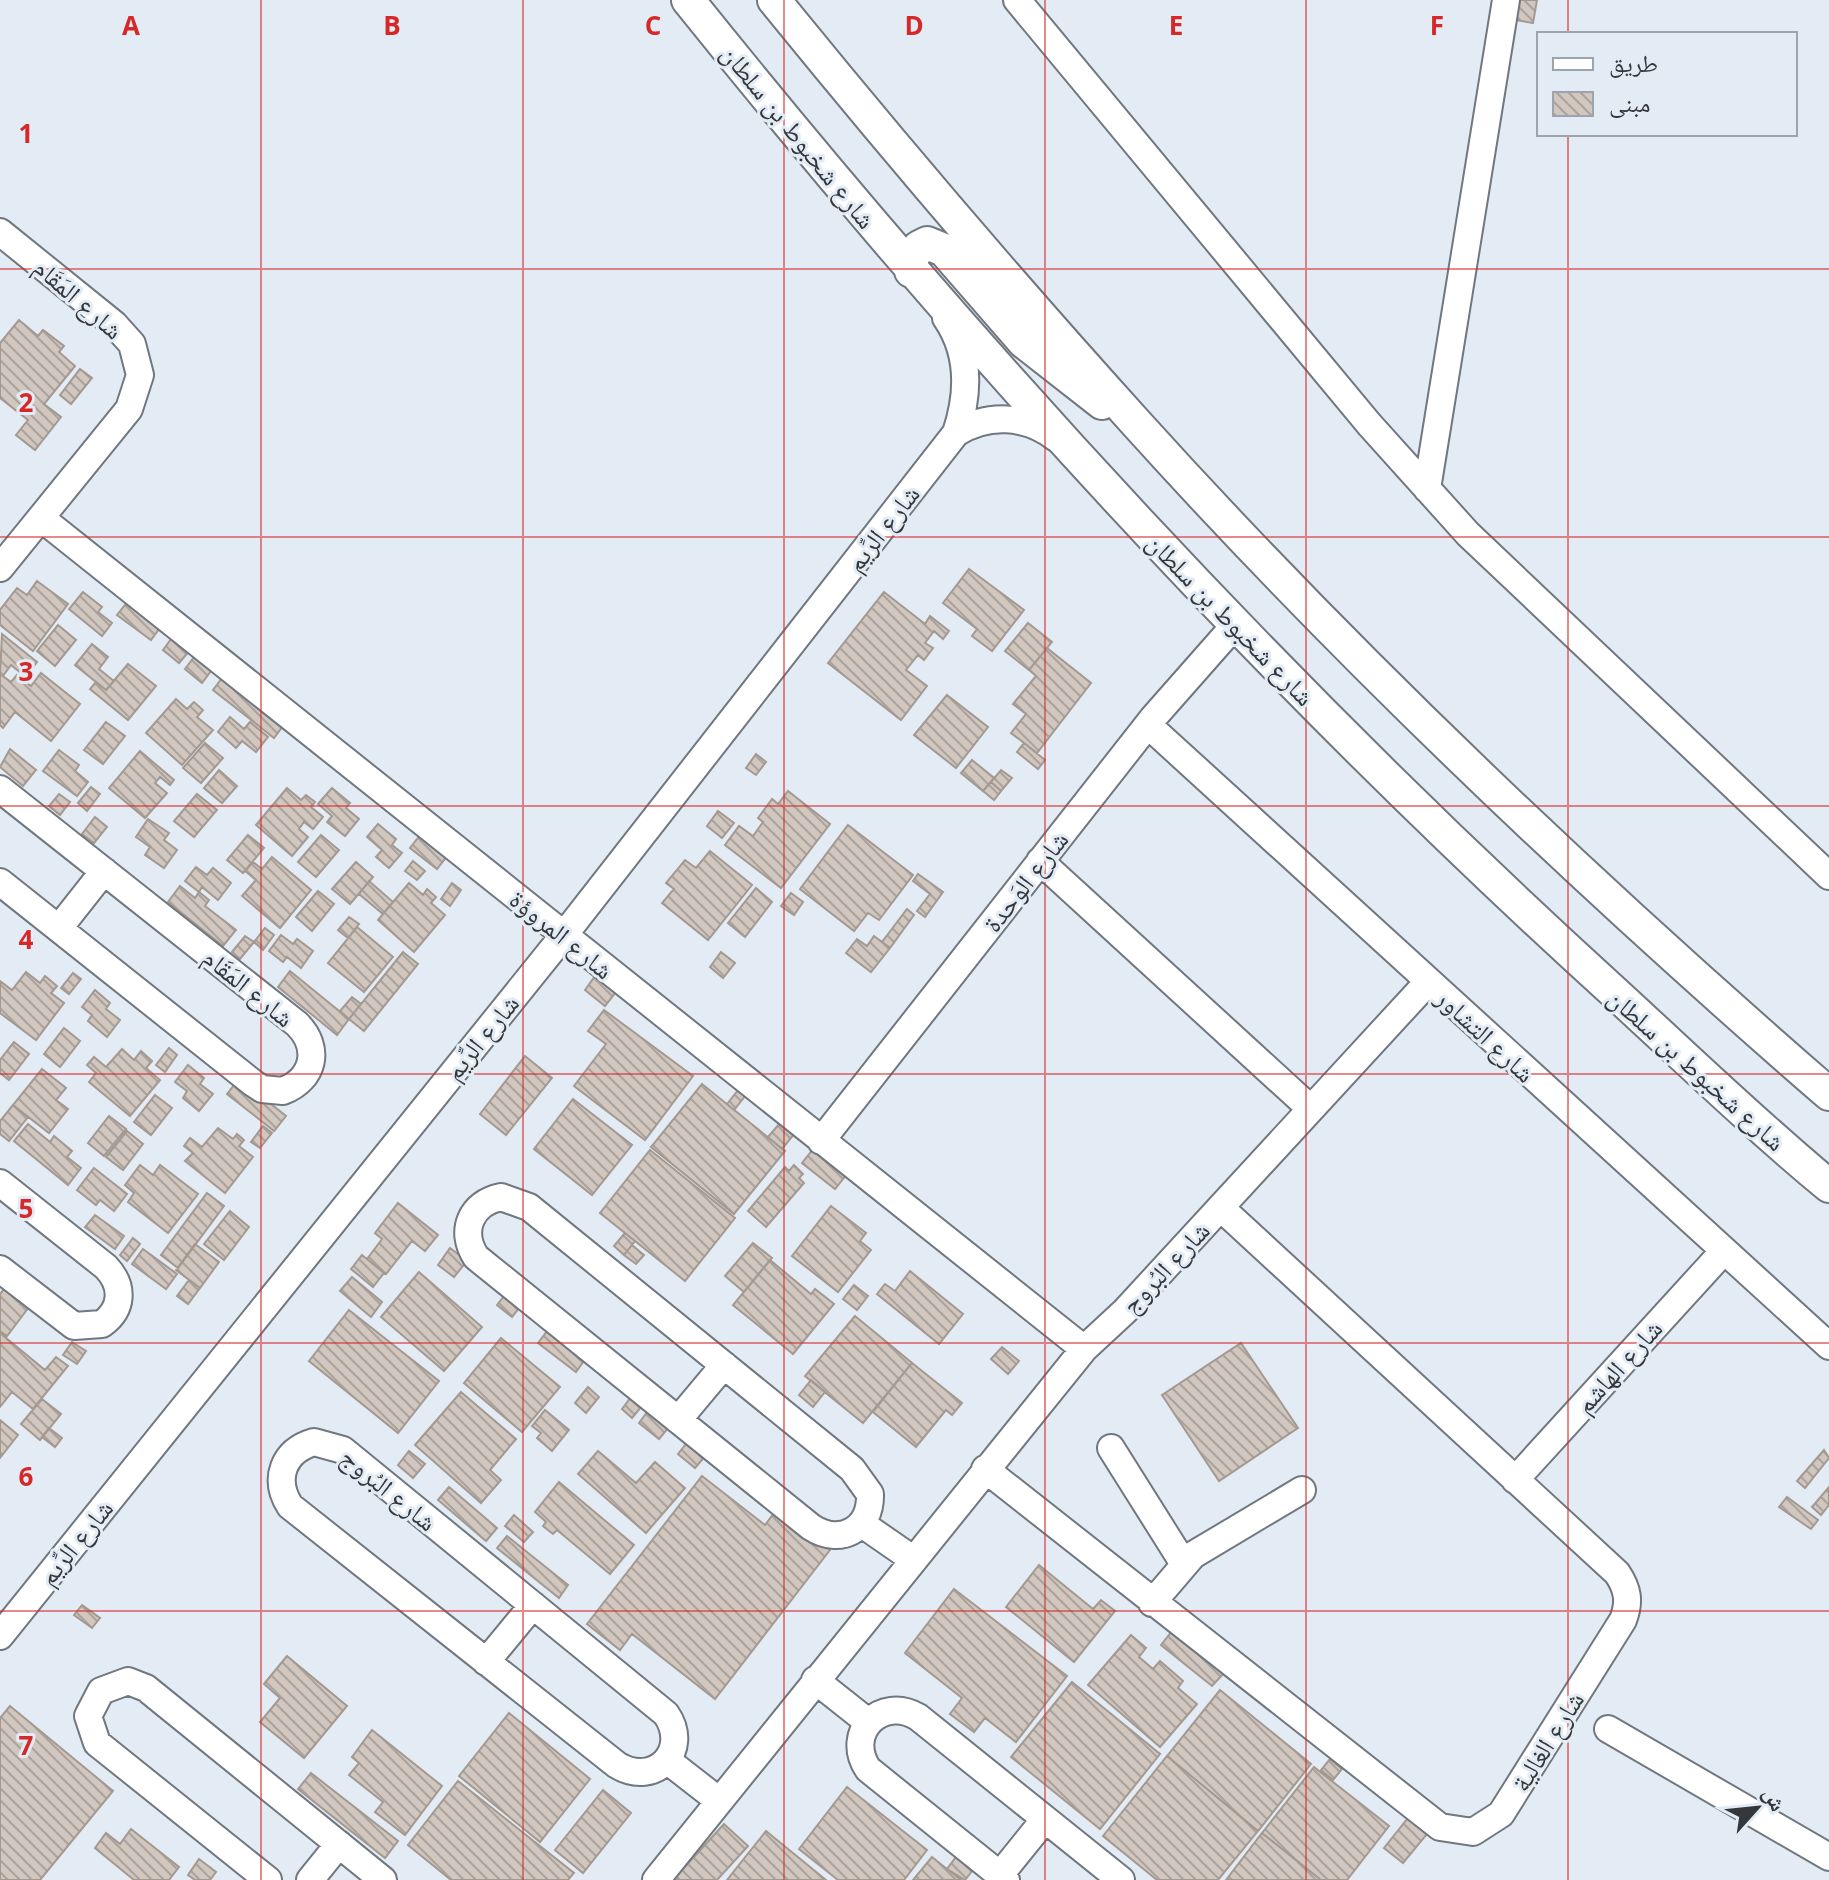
<svg xmlns="http://www.w3.org/2000/svg" width="1829" height="1880" font-family="'Open Sans','Noto Naskh Arabic',sans-serif">
<style>
.building{fill:url(#building-back-hatch);stroke:#a39991;stroke-width:2}
.lines{fill:none;stroke-linecap:round;stroke-linejoin:round}
.minor-casing{stroke:#70777f;stroke-width:30}
.major-casing{stroke:#70777f;stroke-width:36}
.minor{stroke:#fff;stroke-width:26}
.major{stroke:#fff;stroke-width:32}
.grid{fill:none;stroke:#d62828;stroke-width:2;stroke-opacity:0.55}
.labels{text-anchor:middle;dominant-baseline:central;stroke-width:6;stroke-linejoin:round;paint-order:stroke}
.street-label{font-size:26px;fill:#34373b;stroke:#e3ecf5}
.grid-label{font-size:26px;text-anchor:middle;font-weight:bold;fill:#d62828;stroke:#e3ecf5;stroke-width:6;stroke-linejoin:round;paint-order:stroke}
</style>
<defs>
<pattern id="building-back-hatch" width="6" height="6" patternUnits="userSpaceOnUse" patternTransform="scale(2)"><rect width="6" height="6" fill="#d1c7bf"/><path d="M-1 5l2 2M0 0l6 6M5-1l2 2" fill="none" stroke="#aaa29c"/></pattern>
</defs>
<rect width="100%" height="100%" fill="#e3ecf5"/>
<path class="building" d="M1518 0H1537L1533 23 1515 20Z
M19 320 38 336 43 330 64 346 59 352 75 366 44 404 61 417 35 450 16 435 28 420 0 398V343Z
M80 369 92 378 71 404 60 395Z
M969 569 1024 610 992 651 972 636 977 629 943 603Z
M37 581 68 604 33 651 0 625V610L17 588 27 595Z
M83 592 102 607 98 612 112 623 102 636 69 609Z
M884 592 925 624 930 616 949 631 943 639 934 631 925 643 933 648 924 660 918 655 906 670 927 686 901 720 828 663Z
M129 600 162 625 151 640 117 615Z
M1028 623 1052 642 1029 670 1005 651Z
M58 625 76 640 55 666 37 651Z
M2 634 37 662 26 677 11 665 3 676 0 674Z
M174 635 191 649 179 663 163 650Z
M92 644 108 657 99 669 114 681 106 690 75 665Z
M1047 648 1091 683 1037 753 1011 733 1026 714 1013 704 1036 676 1029 670Z
M197 653 214 667 202 683 185 669Z
M128 664 156 686 128 720 90 689 96 682 106 690Z
M41 673 80 704 51 741 15 712 3 728 0 725V674L11 682 17 675 31 686Z
M225 674 286 722 274 738 213 690Z
M947 695 988 727 956 768 914 735Z
M176 699 187 709 194 702 203 710 197 717 213 730 182 765 146 733Z
M230 717 244 729 250 722 268 737 256 752 242 741 236 748 218 732Z
M106 722 125 736 103 764 84 750Z
M205 743 223 758 201 783 183 768Z
M1024 743 1045 760 1038 769 1017 752Z
M10 749 36 770 23 786 0 767Z
M59 750 79 765 75 771 88 782 77 796 43 771Z
M140 751 174 780 170 785 160 777 155 783 167 793 145 818 109 788Z
M756 754 766 762 756 775 746 768Z
M972 760 994 778 983 791 961 773Z
M219 770 237 786 222 803 204 788Z
M1001 770 1012 778 1001 791 991 782Z
M991 782 1001 791 994 800 983 791Z
M91 787 100 794 87 811 78 803Z
M287 788 301 800 306 795 315 802 311 807 323 817 313 829 304 822 299 829 308 837 292 856 256 825Z
M332 788 350 803 346 808 359 819 345 836 327 822 332 816 318 804Z
M788 791 830 824 781 888 725 845 739 826 753 836 763 822 758 818 772 799 778 804Z
M59 794 70 802 60 815 49 806Z
M197 794 217 810 194 837 174 821Z
M718 811 734 823 722 838 707 826Z
M95 817 107 827 94 843 82 834Z
M148 819 169 833 164 840 177 850 164 868 145 855 150 847 136 837Z
M378 824 396 839 392 845 402 853 389 868 376 857 382 850 367 837Z
M848 825 913 875 879 920 868 913 854 931 800 889Z
M421 834 448 855 437 869 410 848Z
M248 835 264 848 243 873 227 860Z
M321 835 339 850 316 877 298 862Z
M710 851 752 885 708 940 662 903 674 889 666 883 685 860 696 868Z
M272 857 311 890 280 928 242 896 256 880 245 871 253 862 262 869Z
M413 861 425 871 417 880 405 871Z
M356 862 373 877 350 904 332 889Z
M196 867 207 875 213 868 231 883 218 900 202 887 199 892 185 881Z
M918 874 943 892 925 917 917 911 930 894 913 881Z
M369 881 393 902 383 914 359 894Z
M409 883 423 895 427 889 436 897 431 903 445 915 414 952 378 920Z
M452 883 461 890 450 906 441 899Z
M180 886 195 898 199 892 209 900 205 906 236 930 223 946 168 902Z
M756 888 772 902 745 937 728 923Z
M318 891 334 904 312 931 296 917Z
M791 893 803 902 794 915 781 906Z
M907 909 914 915 890 948 882 942Z
M349 917 359 924 348 938 338 930Z
M357 927 393 957 364 992 328 963Z
M265 928 274 935 263 950 254 942Z
M281 935 293 944 297 939 313 951 301 968 287 957 283 962 269 951Z
M245 936 254 942 240 959 232 952Z
M874 936 890 948 871 972 846 953 857 939 867 946Z
M403 952 418 964 364 1031 349 1019Z
M721 952 735 963 723 978 710 967Z
M290 971 349 1019 337 1035 278 987Z
M26 972 40 983 45 976 57 986 51 993 64 1003 36 1040 0 1013V981L12 990Z
M73 973 81 979 69 994 61 988Z
M595 976 616 992 605 1006 585 990Z
M95 990 110 1003 106 1009 120 1020 107 1037 88 1021 92 1015 82 1007Z
M352 997 361 1004 349 1019 340 1011Z
M604 1010 693 1076 645 1140 574 1086 606 1044 588 1031Z
M64 1028 80 1041 60 1067 44 1054Z
M14 1042 29 1054 9 1080 0 1073V1060Z
M169 1048 177 1055 165 1072 156 1065Z
M122 1049 134 1060 141 1051 152 1061 146 1068 160 1080 130 1116 89 1082 96 1073 87 1065 94 1057 106 1067Z
M525 1056 552 1078 506 1135 480 1114Z
M188 1065 204 1078 200 1084 213 1094 199 1111 183 1098 187 1091 175 1082Z
M42 1069 66 1088 56 1100 68 1109 49 1133 13 1105Z
M239 1079 286 1116 274 1131 227 1094Z
M702 1084 785 1151 734 1214 651 1147Z
M739 1089 746 1095 734 1110 727 1104Z
M155 1095 172 1108 151 1135 134 1122Z
M573 1099 632 1145 592 1195 534 1149Z
M13 1105 28 1117 9 1141 0 1134V1121Z
M109 1116 126 1129 104 1156 88 1143Z
M781 1122 795 1133 782 1149 768 1137Z
M28 1124 50 1142 54 1136 72 1151 67 1157 81 1168 68 1185 14 1141Z
M263 1126 272 1133 260 1148 251 1142Z
M218 1128 233 1139 237 1134 244 1140 239 1146 253 1157 225 1193 185 1161 193 1153 184 1146 190 1138 202 1147Z
M127 1131 143 1144 123 1170 106 1157Z
M814 1148 847 1174 835 1189 802 1163Z
M650 1150 735 1218 685 1281 600 1213Z
M140 1165 153 1175 160 1165 198 1194 168 1233 128 1202 134 1193 125 1185Z
M794 1165 803 1174 799 1178 804 1183 766 1227 748 1211 785 1167 789 1171Z
M94 1168 127 1194 114 1211 100 1200 96 1205 77 1190Z
M207 1193 224 1206 178 1268 161 1255Z
M398 1203 438 1235 425 1251 412 1241 386 1274 367 1259 382 1239 375 1233Z
M831 1206 866 1233 860 1241 871 1250 838 1292 792 1256Z
M230 1211 249 1227 224 1260 204 1244Z
M95 1215 124 1236 115 1249 85 1227Z
M625 1233 635 1241 624 1255 614 1246Z
M133 1238 140 1244 127 1261 120 1255Z
M753 1243 772 1258 744 1292 725 1276Z
M195 1244 219 1262 200 1288 176 1270Z
M632 1245 644 1255 636 1264 624 1255Z
M450 1248 467 1261 454 1277 438 1265Z
M143 1249 177 1274 166 1289 132 1264Z
M362 1255 384 1273 373 1287 351 1269Z
M770 1260 811 1294 815 1289 834 1304 793 1354 733 1305Z
M910 1271 963 1314 939 1344 877 1294 885 1284 895 1291Z
M419 1272 482 1327 444 1371 381 1317Z
M352 1277 382 1302 371 1317 340 1291Z
M189 1280 200 1288 188 1304 177 1296Z
M854 1285 868 1296 857 1310 843 1299Z
M5 1288 29 1307 7 1336 0 1331V1294Z
M508 1291 523 1303 512 1317 497 1305Z
M349 1310 439 1381 398 1433 309 1361Z
M855 1316 912 1363 863 1423 805 1376Z
M548 1330 586 1358 576 1372 538 1343Z
M0 1333 45 1370 56 1357 68 1366 33 1409 12 1392 0 1407Z
M501 1338 560 1387 522 1432 464 1383Z
M72 1342 86 1351 77 1364 63 1355Z
M1241 1343 1298 1428 1219 1481 1162 1395Z
M1002 1347 1019 1361 1008 1374 991 1359Z
M912 1363 962 1403 952 1415 946 1410 916 1447 873 1412Z
M811 1380 825 1392 813 1407 799 1395Z
M588 1387 599 1397 586 1413 575 1403Z
M461 1392 516 1439 490 1470 501 1480 481 1503 415 1445Z
M631 1397 642 1406 632 1418 622 1409Z
M42 1399 61 1414 40 1440 21 1424Z
M545 1410 569 1430 552 1451 537 1438 541 1433 532 1426Z
M648 1411 669 1427 659 1439 639 1423Z
M0 1420 18 1435 0 1458Z
M49 1428 62 1438 55 1447 42 1437Z
M689 1440 707 1454 695 1468 678 1454Z
M1824 1450 1829 1458 1805 1488 1797 1481Z
M409 1451 425 1464 413 1478 398 1465Z
M598 1451 636 1483 655 1462 685 1488 646 1533 578 1474Z
M702 1476 765 1525 777 1509 830 1550 715 1699 632 1634 620 1650 587 1624Z
M559 1482 634 1545 610 1574 557 1530 553 1534 543 1526 546 1522 535 1512Z
M449 1487 497 1528 486 1541 438 1500Z
M1829 1487V1505L1821 1515 1812 1507Z
M1787 1497 1818 1520 1811 1529 1779 1507Z
M514 1515 533 1532 524 1542 505 1526Z
M507 1536 568 1585 559 1598 497 1548Z
M1039 1565 1093 1609 1101 1600 1115 1611 1074 1662 1006 1607Z
M954 1589 1067 1676 1016 1742 985 1718 974 1732 950 1714 962 1698 905 1653Z
M82 1605 100 1618 92 1628 74 1615Z
M1172 1631 1224 1673 1212 1686 1161 1645Z
M1131 1635 1146 1648 1139 1657 1153 1669 1160 1661 1183 1681 1178 1688 1197 1704 1160 1747 1088 1685Z
M287 1656 347 1706 304 1758 260 1722 280 1698 264 1684Z
M1072 1682 1160 1754 1100 1829 1011 1757Z
M1220 1690 1311 1764 1258 1831 1167 1756Z
M10 1706 113 1791 40 1880H0V1718Z
M509 1713 590 1779 540 1842 459 1776Z
M372 1730 442 1786 405 1835 375 1812 383 1802 349 1775 359 1763 352 1757Z
M1167 1756 1258 1831 1218 1880H1157L1103 1836Z
M1330 1759 1342 1769 1333 1780 1321 1770Z
M1314 1767 1389 1826 1347 1880H1321L1262 1833Z
M311 1773 398 1841 385 1858 298 1789Z
M458 1781 574 1873 568 1880H451L408 1845Z
M847 1787 927 1850 904 1880H838L799 1849Z
M603 1790 631 1813 583 1873 555 1850Z
M1408 1818 1427 1834 1403 1863 1384 1848Z
M724 1824 748 1846 717 1880H673Z
M131 1829 179 1867 169 1880H134L95 1848 106 1833 120 1844Z
M766 1831 826 1880H727Z
M1262 1833 1321 1880H1226Z
M959 1853 976 1866 965 1880 947 1869Z
M932 1857 947 1869 961 1880H913Z
M199 1859 216 1872 210 1880H195L188 1875Z"/>
<g class="lines">
<g class="minor-casing">
<path id="minor" d="M1017 0 1369 424 1468 534 1829 876
M0 232 114 324 132 344 140 375 129 409 0 568
M946 318C970 353 969 394 956 433
M1427 489 1506 0
M41 518 1084 1349
M1148 725 1829 1346
M0 789 297 1024C321 1048 314 1079 283 1091L262 1089 253 1083 0 882
M1040 861 1311 1109
M59 928 104 871
M821 1141 1153 718 1235 625
M0 1183 106 1267C124 1286 123 1309 102 1324L74 1326 0 1269
M501 1197 529 1207 852 1469 870 1494C871 1530 840 1546 811 1527L476 1257C459 1231 471 1203 501 1197Z
M678 1420 724 1365
M314 1442 343 1450 666 1714C691 1750 655 1788 617 1765L290 1506C273 1479 283 1451 314 1442Z
M1111 1448 1184 1564
M985 1469 1440 1827 1473 1832 1501 1814 1623 1620C1630 1602 1628 1589 1617 1573L1221 1208
M1515 1480 1722 1253
M862 1524 914 1560
M1152 1603 1193 1555 1302 1490
M0 1636 564 935 956 433C988 413 1026 415 1056 438
M486 1662 533 1605
M815 1680 868 1722
M1608 1729 1829 1857
M668 1761 718 1800
M1000 1875 1045 1819
M268 1880 97 1743 88 1716 101 1691 128 1681 146 1688 383 1880
M310 1880 339 1844
M656 1880 1084 1349 1125 1311 1428 982
M1006 1880 868 1769C844 1733 881 1695 918 1717L1121 1880"/>
</g>
<g class="major-casing">
<path id="major" d="M688 0C972 354 1277 686 1614 992 1685 1057 1754 1124 1829 1186
M774 0C891 144 1012 286 1137 424 1352 662 1587 884 1829 1094
M911 271 909 262 919 247 927 243 944 250 1024 342 1102 403"/>
</g>
<use href="#minor" class="minor"/>
<use href="#major" class="major"/>
</g>
<path class="grid" d="M261 0V1880M523 0V1880M784 0V1880M1045 0V1880M1306 0V1880M1568 0V34M1568 134V1880M0 269H1829M0 537H1829M0 806H1829M0 1074H1829M0 1343H1829M0 1611H1829"/>
<g class="labels">
<g class="street-label">
<text transform="translate(799 136) rotate(51)">شارع شخبوط بن سلطان</text>
<text transform="translate(79 298) rotate(41)">شارع المَقَام</text>
<text transform="translate(882 528) rotate(-52)">شارع الرِّيم</text>
<text transform="translate(1231 619) rotate(46)">شارع شخبوط بن سلطان</text>
<text transform="translate(1025 881) rotate(-52)">شارع الوَحدة</text>
<text transform="translate(562 934) rotate(39)">شارع المروؤة</text>
<text transform="translate(249 987) rotate(39)">شارع المَقَام</text>
<text transform="translate(1486 1035) rotate(43)">شارع التشاور</text>
<text transform="translate(481 1037) rotate(-51)">شارع الرِّيم</text>
<text transform="translate(1697 1069) rotate(42)">شارع شخبوط بن سلطان</text>
<text transform="translate(1165 1267) rotate(-47)">شارع البُروج</text>
<text transform="translate(1618 1366) rotate(-48)">شارع الهاشم</text>
<text transform="translate(389 1489) rotate(39)">شارع البُروج</text>
<text transform="translate(75 1542) rotate(-51)">شارع الرِّيم</text>
<text transform="translate(1547 1741) rotate(-58)">شارع الغالية</text>
</g>
</g>
<g class="grid-label">
<text x="131" y="35">A</text>
<text x="392" y="35">B</text>
<text x="653" y="35">C</text>
<text x="914" y="35">D</text>
<text x="1176" y="35">E</text>
<text x="1437" y="35">F</text>
<text x="26" y="143">1</text>
<text x="26" y="412">2</text>
<text x="26" y="681">3</text>
<text x="26" y="949">4</text>
<text x="26" y="1218">5</text>
<text x="26" y="1486">6</text>
<text x="26" y="1755">7</text>
</g>
<rect x="1537" y="32" width="260" height="104" fill="#e3ecf5" stroke="#9da4ab" stroke-width="2"/>
<rect x="1553" y="58" width="40" height="12" fill="#ffffff" stroke="#9da4ab" stroke-width="2"/>
<text x="1609" y="72" font-size="24" fill="#34373b">طريق</text>
<rect x="1553" y="92" width="40" height="24" fill="url(#building-back-hatch)" stroke="#9da4ab" stroke-width="2"/>
<text x="1609" y="112" font-size="24" fill="#34373b">مبنى</text>
<g transform="translate(1757 1808) rotate(63)" stroke="#e3ecf5" stroke-width="6" paint-order="stroke">
<path d="M0-6L14 30L0 20L-14 30Z" fill="#34373b"/>
<text y="-12" font-size="22" font-weight="bold" text-anchor="middle" fill="#34373b">ش</text>
</g>
</svg>
